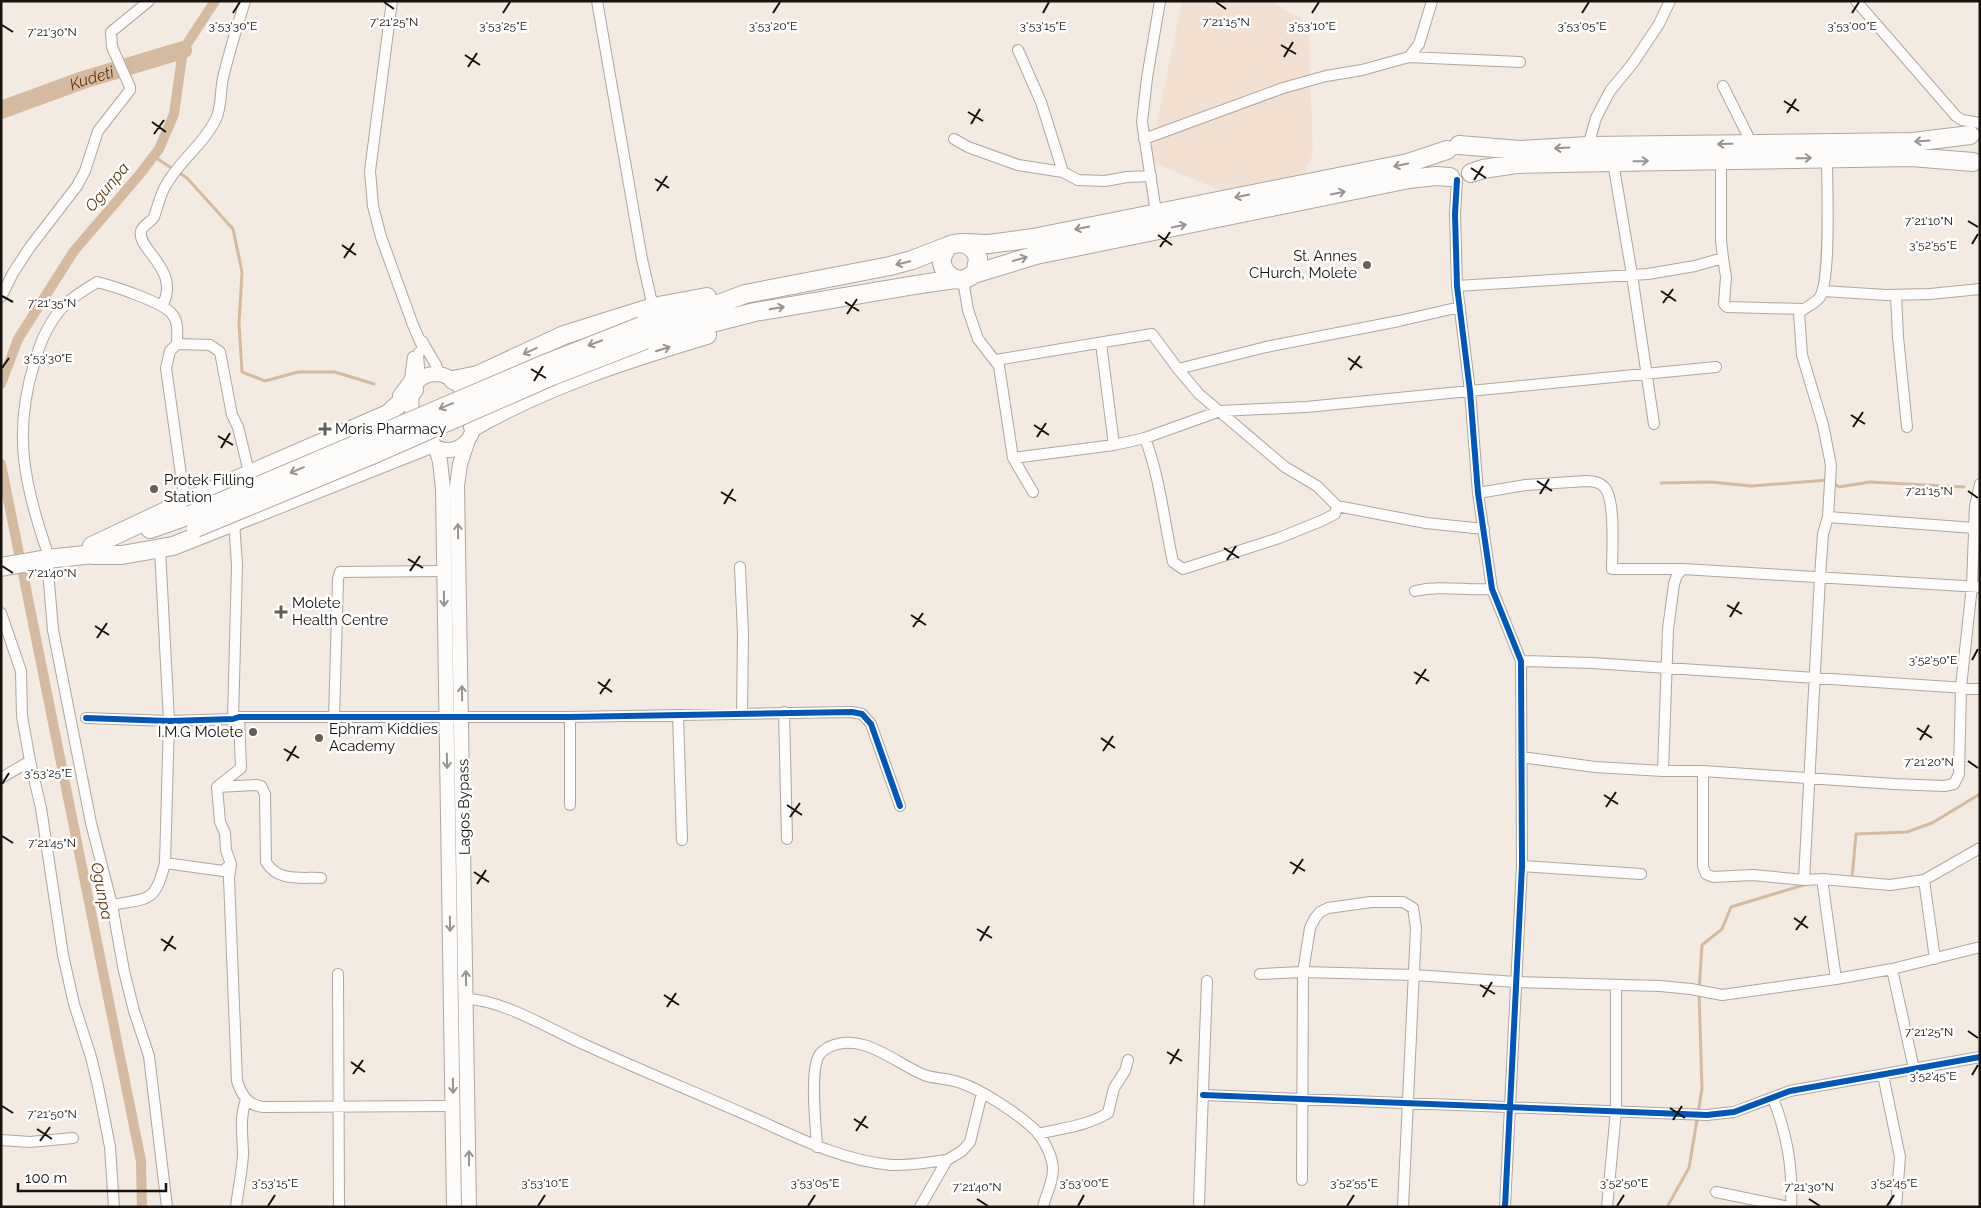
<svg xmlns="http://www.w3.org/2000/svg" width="1981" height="1208" font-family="Raleway,sans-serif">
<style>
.built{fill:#f2e1d2}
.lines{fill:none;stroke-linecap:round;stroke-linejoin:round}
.stream{stroke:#d6ba9f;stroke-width:3}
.canal{stroke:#d6ba9f;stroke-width:10}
.river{stroke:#d6ba9f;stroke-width:18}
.street-casing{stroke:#aea7a1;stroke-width:12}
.secondary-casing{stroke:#aea7a1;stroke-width:16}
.highway-casing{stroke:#aea7a1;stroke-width:20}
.street{stroke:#fdfcfb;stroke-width:10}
.secondary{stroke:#fdfcfb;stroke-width:14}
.highway{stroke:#fdfcfb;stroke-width:18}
.highway-bridge-casing{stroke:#aea7a1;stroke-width:20;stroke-linecap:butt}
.highway-bridge{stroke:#fdfcfb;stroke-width:18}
.cycleway-casing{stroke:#fff;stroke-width:9}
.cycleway{stroke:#0057b8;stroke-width:6}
.oneway{stroke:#969390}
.ticks{fill:none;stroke:#17120d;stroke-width:2}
.poi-dot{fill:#645e58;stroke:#fff;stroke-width:2}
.labels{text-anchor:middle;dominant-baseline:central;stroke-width:5;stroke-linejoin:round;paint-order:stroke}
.poi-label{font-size:15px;fill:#17120d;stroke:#fff;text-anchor:start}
.street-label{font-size:15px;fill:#17120d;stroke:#fff}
.water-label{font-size:16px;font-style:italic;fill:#5b370d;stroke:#fff}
.ticks-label{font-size:12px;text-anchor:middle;fill:#17120d;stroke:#fff;stroke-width:5;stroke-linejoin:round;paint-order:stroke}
</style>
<rect width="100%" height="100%" fill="#f3eae2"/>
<path class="built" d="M1182 1H1270L1308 23 1313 153 1304 175 1225 192 1149 161Z"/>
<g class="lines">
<path class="stream" d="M153 156 187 178 233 229 242 272 239 323 242 372 265 381 298 372H335L374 384
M1661 483 1711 482 1751 486 1828 480
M1833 483 1839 487 1870 482 1964 487
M1850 878H1852L1856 834 1907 832 1932 823 1980 794
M1667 1207 1689 1168 1702 1089 1699 992 1702 945 1722 929 1731 907 1807 884"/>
<path class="canal" d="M1 384 18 339 74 251 140 174 159 149 174 114 183 50 215 1
M1 464 141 1161 142 1207"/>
<path class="river" id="s1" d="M1 110 83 80 183 50"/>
<g class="street-casing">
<path id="street" d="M392 1 370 171 373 206 381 237 413 325 423 348 418 354 420 381
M597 1 642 259 653 307
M1856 1 1956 116 1962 120 1980 123
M1018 50 1041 102 1063 172
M1409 57 1419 44 1432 1
M1723 86 1752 144
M954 139 968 147 1018 165 1063 172 1078 180 1105 181 1127 177 1151 176
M1144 139 1283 88 1326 76 1362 70 1409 57 1520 62
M1588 146 1596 118 1610 91 1633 63 1659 24 1670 1
M1613 162 1632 275 1654 424
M1457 180 1455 214 1457 286 1470 391 1478 493 1492 589 1521 661 1522 866 1505 1207
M1156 212 1142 122 1147 78 1160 1
M1723 258 1726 277 1724 304 1727 307 1803 309
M963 280 968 310 978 339 999 366 1013 458 1033 492
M1457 286 1648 274 1695 266 1723 258 1721 240V160
M1823 291 1886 295 1930 294 1980 289
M1896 295 1898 337 1907 427
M1 297 13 273 30 247 77 186 85 171 98 131 130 90V87L112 47 111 32 149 1
M162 306C182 270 136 249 141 231 143 225 151 222 154 217 158 206 160 195 166 185 179 161 204 144 216 119 222 106 220 91 223 78 229 52 237 27 245 1
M422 341 436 365 439 374
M1101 343 1114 445
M996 360 1152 334 1178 369 1199 394 1285 467 1317 486 1337 506 1426 523 1484 529
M1178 369 1266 347 1399 321 1460 307
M398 395 410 379 413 357
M1145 438C1160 478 1164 521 1173 562L1183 569 1279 538 1321 521 1335 514 1337 506
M1013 458 1114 445 1145 438 1220 411 1306 407 1716 367
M1478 493 1526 485 1586 481C1592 481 1600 482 1604 487 1616 498 1612 552 1612 569H1683
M183 503 184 496 166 368 170 351 177 344 210 345 220 352 232 415 238 427 248 468
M1828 517 1974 528
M47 551C24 484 13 433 34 364 40 342 49 320 66 304 75 295 86 289 97 282 113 286 163 302 172 314 179 322 177 333 177 344
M47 559 53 630 91 823 112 905 124 971 134 1011 149 1056 167 1207
M740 567 743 634 742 714
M1415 591C1441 585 1466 591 1492 589
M1 613 21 671 22 716 30 761 41 808 63 955 74 1004 91 1057 98 1086 110 1147 114 1207
M1521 661 1592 663 1980 689
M784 712 787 839
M678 715 682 840
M86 718 169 721 233 719 239 717H570L852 712 862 714 871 724 900 806
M334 718 338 579 340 572 443 571
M233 719 237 565 234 522
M1521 757 1595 767 1663 771H1703L1894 784 1944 786 1954 784 1959 774 1961 687 1972 586 1975 506 1980 484
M1663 771 1668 629 1674 584 1677 575 1683 569 1980 587
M1703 771V866L1706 874 1713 877 1753 875 1804 880 1822 879 1890 885 1924 880 1980 848
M1 778 30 761
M217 787 257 785 261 786 265 794 266 862C278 882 300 877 321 878
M570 805V717
M165 863 223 871 231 864 229 878 237 1081C242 1096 248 1105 263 1107L454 1106
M231 864 226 850 225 833 220 822 217 787 241 768 239 717
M1522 866 1641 874
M1822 879 1836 979
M1804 880 1820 577 1823 534 1828 517 1831 465 1823 425 1802 355 1799 313C1805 307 1815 304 1820 297 1831 278 1827 184 1827 158
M1924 880 1935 959
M112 905C149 898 155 903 165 863L169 721 160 549
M1892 969 1914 1069
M338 974 339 1207
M1260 974 1303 972 1414 975 1516 982 1660 986 1691 989 1722 995 1836 979 1892 969 1980 947
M467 999C502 1000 546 1027 579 1042 635 1068 692 1091 749 1116 795 1136 839 1160 891 1165 909 1166 929 1162 947 1160
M1883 1075 1900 1157 1896 1207
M1203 1095 1707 1115 1734 1112 1790 1091 1980 1057
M1773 1098C1787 1135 1793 1167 1791 1207
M1038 1134C1062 1128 1087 1126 1108 1113L1114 1088 1125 1071 1128 1060
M1 1140 30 1142 73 1138
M817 1147C816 1127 809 1068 820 1054 823 1050 826 1049 829 1047 862 1031 895 1063 924 1075 935 1079 949 1078 961 1083 982 1090 1018 1114 1034 1129 1042 1136 1050 1152 1052 1162 1056 1176 1046 1194 1043 1207
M1302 1180 1303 972 1310 928 1315 918 1320 912 1328 908 1371 902H1403L1413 908 1416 928 1403 1207
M1716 1192 1789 1207
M1199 1203 1207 981
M236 1207C238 1190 242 1172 243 1155 243 1136 239 1119 246 1100
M920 1207 947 1160 962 1151 970 1142 982 1093
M1607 1207 1616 1111V985"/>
</g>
<g class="secondary-casing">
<path id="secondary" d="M439 374C465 378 487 425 464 444 426 473 389 389 428 375 431 374 436 374 439 374Z
M468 440 460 464 457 486 469 1207
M435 446 440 461 443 489 454 1207"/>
</g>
<g class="highway-casing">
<path id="highway" d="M1459 145 1520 150 1588 146 1913 142 1970 135
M1471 173 1483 169 1516 164 1613 162 1911 157 1973 162
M962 243 989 244 1033 238 1408 163 1447 150
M974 274 1036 255 1409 179 1436 176 1450 177
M641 326 716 305 745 294 890 266 912 260 948 246
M645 340 755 312 915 285 955 279 963 280 971 276 976 271 978 258C973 244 962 240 948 246L942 257C941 268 945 274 955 279
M453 380 478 375 564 335 653 307 707 297
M473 427C546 385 627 359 707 335
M150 529 190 515
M92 546 183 503 388 414 414 390
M93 555H122L173 546 431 444
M1 567 47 559 104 553"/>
</g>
<use href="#street" class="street"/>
<use href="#secondary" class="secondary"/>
<use href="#highway" class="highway"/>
<g class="highway-bridge-casing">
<path id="highway-bridge" d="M190 515 547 363 641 326
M196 528 372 455 552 376 645 340"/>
</g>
<use href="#highway-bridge" class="highway-bridge"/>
<g class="cycleway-casing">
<path id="cycleway" d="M1457 180 1455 214 1457 286 1470 391 1478 493 1492 589 1521 661 1522 866 1505 1207
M86 718 169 721 233 719 239 717H570L852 712 862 714 871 724 900 806
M1203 1095 1707 1115 1734 1112 1790 1091 1980 1057"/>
</g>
<use href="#cycleway" class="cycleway"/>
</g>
<defs><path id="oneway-shaft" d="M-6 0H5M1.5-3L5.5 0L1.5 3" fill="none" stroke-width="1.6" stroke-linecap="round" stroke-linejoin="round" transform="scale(1.25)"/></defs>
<g class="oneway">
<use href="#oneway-shaft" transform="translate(1922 141) rotate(176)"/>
<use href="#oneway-shaft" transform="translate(1725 144) rotate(179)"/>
<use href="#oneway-shaft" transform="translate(1562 148) rotate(177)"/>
<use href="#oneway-shaft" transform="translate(1804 158) rotate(-1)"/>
<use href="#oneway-shaft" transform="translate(1641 161) rotate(-1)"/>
<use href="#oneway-shaft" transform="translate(1401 165) rotate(168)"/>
<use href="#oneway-shaft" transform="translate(1338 193) rotate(-12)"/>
<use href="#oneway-shaft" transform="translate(1242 196) rotate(169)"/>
<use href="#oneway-shaft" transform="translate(1179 226) rotate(-12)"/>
<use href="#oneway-shaft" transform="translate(1082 228) rotate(168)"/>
<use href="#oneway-shaft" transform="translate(1020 259) rotate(-15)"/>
<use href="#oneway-shaft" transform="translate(903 263) rotate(166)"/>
<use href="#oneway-shaft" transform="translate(777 308) rotate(-10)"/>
<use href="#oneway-shaft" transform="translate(595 343) rotate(159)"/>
<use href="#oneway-shaft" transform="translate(663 349) rotate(-17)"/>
<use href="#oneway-shaft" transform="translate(530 351) rotate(155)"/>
<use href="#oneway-shaft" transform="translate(446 406) rotate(157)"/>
<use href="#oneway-shaft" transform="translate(297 470) rotate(157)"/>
<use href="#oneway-shaft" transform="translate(458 531) rotate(-91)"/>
<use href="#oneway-shaft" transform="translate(444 599) rotate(89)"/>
<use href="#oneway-shaft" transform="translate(462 693) rotate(-91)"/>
<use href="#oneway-shaft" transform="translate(447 761) rotate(89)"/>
<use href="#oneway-shaft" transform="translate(450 924) rotate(89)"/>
<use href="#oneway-shaft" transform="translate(466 978) rotate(-91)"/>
<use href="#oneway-shaft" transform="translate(453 1086) rotate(89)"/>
<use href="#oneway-shaft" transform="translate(469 1158) rotate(-90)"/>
</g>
<path class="ticks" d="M384 2 394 9M1216 2 1226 9M233 13 240 2M503 13 510 2M773 13 780 2M1043 13 1049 2M1312 13 1319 2M1582 13 1589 2M1852 13 1859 2M2 25 13 32M1281 45 1296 54M465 55 480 65M1284 57 1293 42M468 67 477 53M1784 101 1799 111M968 112 983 121M1787 113 1796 99M152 122 166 132M971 124 980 109M154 134 164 120M1471 168 1486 178M655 179 669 188M1474 180 1483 166M657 191 667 176M1968 221 1978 227M1158 235 1172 245M1972 244 1978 234M342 245 356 255M1160 247 1170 232M344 258 354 243M1661 291 1676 301M2 296 13 302M845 302 859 311M1663 303 1673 289M847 314 857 299M1348 358 1362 368M2 368 9 358M531 369 546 378M1350 370 1360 356M534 381 543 366M1851 415 1865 424M1034 425 1049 435M1853 427 1863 412M218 436 233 445M1037 437 1046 423M221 448 230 433M1537 481 1552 491M1968 491 1978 498M721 492 736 501M1540 494 1549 479M724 504 733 489M1224 548 1239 558M408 559 423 568M1227 560 1236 546M2 566 13 573M410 571 420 556M1727 605 1742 614M911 615 926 625M1730 617 1739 602M95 626 109 635M913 627 923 613M97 638 107 623M1972 660 1978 649M1414 672 1429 681M598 682 612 692M1416 684 1426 669M600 694 610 679M1917 728 1932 738M1101 738 1115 748M1920 740 1929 725M284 749 299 758M1103 751 1113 736M287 761 296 746M1968 761 1978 768M2 784 9 773M1604 795 1618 804M787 805 802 815M1606 807 1616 792M790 817 800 803M2 836 13 843M1290 862 1305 871M474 872 489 882M1293 874 1303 859M477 884 486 870M1794 918 1808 928M977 929 992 938M1796 930 1806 916M161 939 176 949M980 941 989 926M164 951 173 936M1480 985 1495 994M664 995 679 1005M1483 997 1492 982M667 1007 676 993M1968 1031 1978 1038M1167 1052 1182 1061M351 1062 365 1072M1170 1064 1179 1049M353 1074 363 1060M1972 1075 1978 1065M2 1106 13 1113M1670 1108 1685 1118M854 1119 868 1128M1673 1120 1682 1106M37 1129 52 1139M856 1131 866 1116M40 1141 50 1127M977 1199 988 1206M1809 1199 1820 1206M268 1206 275 1195M538 1206 545 1195M808 1206 815 1195M1078 1206 1084 1195M1347 1206 1354 1195M1617 1206 1624 1195M1887 1206 1894 1195"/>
<g class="poi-dot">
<circle cx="1367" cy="265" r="5"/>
<path d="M322.5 421.5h5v5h5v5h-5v5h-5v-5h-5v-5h5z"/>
<circle cx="154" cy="489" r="5"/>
<path d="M278.5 604.5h5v5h5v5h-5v5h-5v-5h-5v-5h5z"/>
<circle cx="253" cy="732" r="5"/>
<circle cx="319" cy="738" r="5"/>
</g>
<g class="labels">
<g class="poi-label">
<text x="1357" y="256" text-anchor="end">St. Annes<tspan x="1357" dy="17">CHurch, Molete</tspan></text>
<text x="335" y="429">Moris Pharmacy</text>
<text x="164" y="480">Protek Filling<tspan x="164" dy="17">Station</tspan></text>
<text x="292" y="603">Molete<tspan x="292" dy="17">Health Centre</tspan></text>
<text x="329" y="729">Ephram Kiddies<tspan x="329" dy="17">Academy</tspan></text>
<text x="243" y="732" text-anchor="end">I.M.G Molete</text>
</g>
<g class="street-label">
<text transform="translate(464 807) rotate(-91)">Lagos Bypass</text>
</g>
<g class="water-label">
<text stroke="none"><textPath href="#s1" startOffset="96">Kudeti</textPath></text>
<text transform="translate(107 187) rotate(-50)">Ogunpa</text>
<text transform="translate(102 891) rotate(79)">Ogunpa</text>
</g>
</g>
<g class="ticks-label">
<text x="394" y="26">7°21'25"N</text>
<text x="1226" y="26">7°21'15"N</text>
<text x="773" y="30">3°53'20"E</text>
<text x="1043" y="30">3°53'15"E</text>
<text x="1312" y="30">3°53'10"E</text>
<text x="1582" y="30">3°53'05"E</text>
<text x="1852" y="30">3°53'00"E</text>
<text x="233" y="30">3°53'30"E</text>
<text x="503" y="30">3°53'25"E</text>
<text x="52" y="36">7°21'30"N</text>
<text x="1929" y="225">7°21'10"N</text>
<text x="1933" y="249">3°52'55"E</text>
<text x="52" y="307">7°21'35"N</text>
<text x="48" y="362">3°53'30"E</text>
<text x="1929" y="495">7°21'15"N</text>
<text x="52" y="577">7°21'40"N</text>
<text x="1933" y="664">3°52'50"E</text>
<text x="1929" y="766">7°21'20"N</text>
<text x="48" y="777">3°53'25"E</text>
<text x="52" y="847">7°21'45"N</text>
<text x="1929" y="1036">7°21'25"N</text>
<text x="1933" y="1080">3°52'45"E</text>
<text x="52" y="1118">7°21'50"N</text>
<text x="275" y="1187">3°53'15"E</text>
<text x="545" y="1187">3°53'10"E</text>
<text x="815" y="1187">3°53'05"E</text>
<text x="1084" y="1187">3°53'00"E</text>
<text x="1354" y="1187">3°52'55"E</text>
<text x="1624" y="1187">3°52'50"E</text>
<text x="1894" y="1187">3°52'45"E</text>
<text x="977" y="1191">7°21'40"N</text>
<text x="1809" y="1191">7°21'30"N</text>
</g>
<rect width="1981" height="1208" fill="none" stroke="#17120d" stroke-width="5"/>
<path d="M18 1183v8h148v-8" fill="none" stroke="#17120d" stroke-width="2.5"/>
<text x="25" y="1183" font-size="15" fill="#17120d" stroke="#ffffff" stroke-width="4" paint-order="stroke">100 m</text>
</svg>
